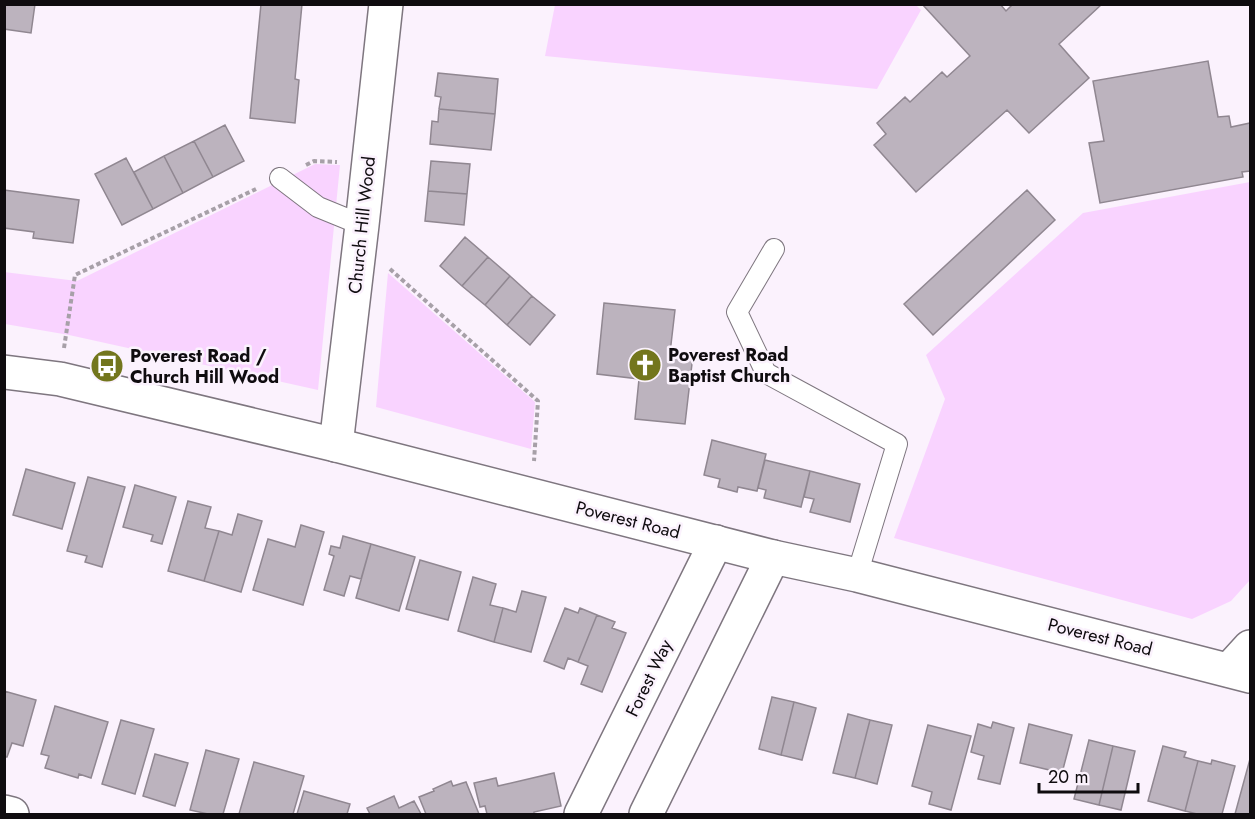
<svg xmlns="http://www.w3.org/2000/svg" width="1255" height="819" font-family="Jost,sans-serif">
<style>
.green{fill:#f9d3ff}
.building{fill:#bcb3be;stroke:#908791;stroke-width:1.5}
.lines{fill:none;stroke-linecap:round;stroke-linejoin:round}
.service-casing{stroke:#7e767f;stroke-width:22}
.minor-casing{stroke:#7e767f;stroke-width:36}
.tertiary-casing{stroke:#7e767f;stroke-width:36}
.path{stroke:#a7a0a8;stroke-width:4;stroke-dasharray:4.5 3;stroke-linecap:butt}
.service{stroke:#fff;stroke-width:20}
.minor{stroke:#fff;stroke-width:33}
.tertiary{stroke:#fff;stroke-width:33}
.labels{text-anchor:middle;dominant-baseline:central;stroke-width:5;stroke-linejoin:round;paint-order:stroke}
.street-label{font-size:18px;fill:#0f0c0f;stroke:#fbf2fd}
.poi-label{font-size:18px;font-weight:bold;fill:#0f0c0f;stroke:#fbf2fd;text-anchor:start}
</style>
<rect width="100%" height="100%" fill="#fbf2fd"/>
<path class="green" d="M916 5 921 10 877 89 545 56 555 5Z
M315 164 340 165 318 390 69 335 5 324 4 272 77 281Z
M1250 182V580L1231 601 1192 619 894 538 945 399 926 355 1083 213Z
M388 273 535 402 531 449 376 407Z"/>
<path class="building" d="M5 4H35L31 33 4 29Z
M261 4H302L295 79 299 80 295 123 250 118Z
M922 4H1000L1006 11 1013 4H1102L1059 44 1089 78 1029 133 1007 110 916 192 874 145 886 134 877 123 905 97 910 102 942 72 947 77 970 56Z
M1208 61 1218 117 1229 116 1231 127 1250 123V171L1242 172 1243 177 1100 203 1089 143 1104 141 1093 81Z
M438 73 498 79 495 114 439 109 441 97 435 96Z
M439 109 495 114 491 150 430 144 432 121 438 122Z
M225 125 244 161 213 177 194 141Z
M194 141 213 177 183 193 164 156Z
M164 156 183 193 153 209 134 172Z
M126 158 153 209 122 225 95 174Z
M431 161 470 164 467 194 428 191Z
M4 190 79 200 73 243 33 238 34 232 4 228Z
M1027 190 1055 220 933 335 904 304Z
M428 191 467 194 464 225 425 221Z
M465 237 488 257 462 286 440 266Z
M488 257 510 276 485 305 462 286Z
M510 276 532 296 507 325 485 305Z
M532 296 555 315 530 345 507 325Z
M604 303 675 310 670 353 693 355 685 424 635 419 639 379 597 374Z
M712 440 766 454 757 491 738 487 737 492 718 487 720 479 704 475Z
M765 460 810 471 801 507 764 498 766 490 758 488Z
M26 469 75 483 62 529 13 515Z
M810 471 860 484 850 522 810 512 814 499 804 497Z
M88 477 125 487 102 567 85 562 87 556 67 551Z
M135 485 176 497 162 544 151 541 153 535 123 527Z
M188 501 211 507 205 528 219 531 204 581 168 571Z
M238 514 262 521 241 592 204 581 219 531 232 535Z
M301 525 324 532 303 605 253 590 268 539 295 547Z
M343 536 371 544 361 579 350 576 344 596 324 590 334 556 329 554 331 546 340 548Z
M371 544 415 557 399 611 356 598Z
M420 560 461 572 448 620 406 609Z
M473 577 496 584 490 605 503 608 494 642 458 631Z
M522 591 546 597 531 652 494 642 503 608 516 612Z
M565 608 578 613 580 608 597 615 578 662 568 658 564 669 544 661Z
M597 615 615 622 612 628 626 633 602 692 581 684 588 666 578 662Z
M4 691 36 700 23 746 12 743 7 757H4Z
M772 697 794 702 781 755 759 749Z
M794 702 816 708 802 760 781 755Z
M55 706 108 722 91 778 79 774 78 778 45 768 49 756 41 754Z
M848 714 870 720 855 778 833 773Z
M121 720 154 729 135 794 102 784Z
M870 720 892 725 877 784 855 778Z
M993 722 1014 728 1000 784 978 779 984 756 971 752 978 724 991 728Z
M1029 724 1072 735 1062 773 1020 763Z
M928 725 971 736 951 810 929 804 932 792 912 786Z
M1089 740 1113 746 1099 805 1074 799Z
M1113 746 1135 751 1121 810 1099 805Z
M1163 746 1186 752 1184 757 1198 761 1185 811 1148 801Z
M206 750 239 759 223 814H208L190 810Z
M155 754 188 763 175 806 143 796Z
M1250 759V814H1235Z
M1212 760 1235 766 1222 814H1197L1185 811 1198 761 1211 764Z
M254 762 304 776 293 814H239Z
M554 773 561 806 534 812V814H487L485 806 480 807 474 783 496 778 498 786Z
M451 781 453 786 466 782 479 814H426L419 797 434 791 433 789Z
M304 791 350 804 347 814H297Z
M394 796 399 808 414 801 421 814H370L367 808Z"/>
<g class="lines">
<g class="service-casing">
<path id="service" d="M280 178 318 207 362 225
M774 249 737 312 766 373 897 444 857 575"/>
</g>
<g class="minor-casing">
<path id="minor" d="M336 445 362 225 386 4
M1229 670 1250 647
M4 812 12 814
M581 814 716 542
M646 814 773 557"/>
</g>
<g class="tertiary-casing">
<path id="tertiary" d="M4 372 60 379 336 445 773 557 857 575 1250 676"/>
</g>
<path class="path" d="M306 165 314 161 337 162
M390 269 538 401 534 461
M64 348 75 275 256 189"/>
<use href="#service" class="service"/>
<use href="#minor" class="minor"/>
<use href="#tertiary" class="tertiary"/>
</g>
<defs>
<g id="church-disc" transform="scale(1.725)"><circle r="9.5" fill="#73761d" stroke="#fbf2fd"/><path d="M-1.2-6h2.4v3.5h3.3v2.4h-3.3V6h-2.4V-.1h-3.3v-2.4h3.3Z" fill="#fff"/></g>
<g id="bus-disc" transform="scale(1.725)"><circle r="9.5" fill="#73761d" stroke="#fbf2fd"/><path d="M-5-6H5V4H4V6H2V4H-2V6H-4V4H-5ZM-3.5-4V0h7V-4ZM-3.5 1.2v1.5H-2V1.2ZM2 1.2v1.5H3.5V1.2Z" fill="#fff"/></g>
</defs>
<g fill-rule="evenodd">
<use href="#church-disc" x="645" y="365"/>
<use href="#bus-disc" x="107" y="366"/>
</g>
<g class="labels">
<g class="street-label">
<text transform="translate(362 225) rotate(-84)">Church Hill Wood</text>
<text transform="translate(628 520) rotate(14)">Poverest Road</text>
<text transform="translate(1100 637) rotate(14)">Poverest Road</text>
<text transform="translate(649 678) rotate(-64)">Forest Way</text>
</g>
<g class="poi-label">
<text x="668" y="355">Poverest Road<tspan x="668" dy="21">Baptist Church</tspan></text>
<text x="130" y="356">Poverest Road /<tspan x="130" dy="21">Church Hill Wood</tspan></text>
</g>
</g>
<rect width="1255" height="819" fill="none" stroke="#0f0c0f" stroke-width="12"/>
<path d="M1039 783v9h99v-9" fill="none" stroke="#0f0c0f" stroke-width="3"/>
<text x="1048" y="783" font-size="18" fill="#0f0c0f" stroke="#fbf2fd" stroke-width="4.5" paint-order="stroke">20 m</text>
</svg>
